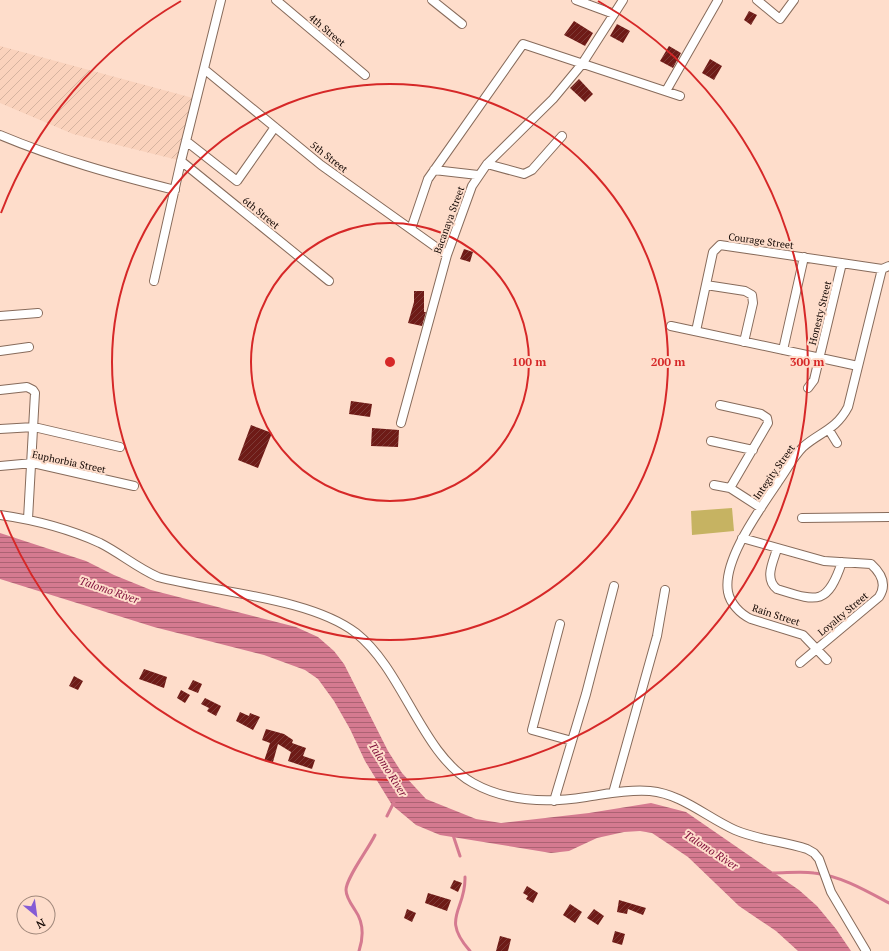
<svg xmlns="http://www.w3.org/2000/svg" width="889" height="951" font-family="'PT Serif',serif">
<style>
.industrial{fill:url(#industrial-furrows)}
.park{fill:#c6b362}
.water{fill:url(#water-rules)}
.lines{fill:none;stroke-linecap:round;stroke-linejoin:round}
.stream{stroke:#d57a90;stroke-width:3}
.building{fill:url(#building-hatch)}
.minor-casing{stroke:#876b5b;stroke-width:10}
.minor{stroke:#fff;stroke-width:8}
.ring{fill:none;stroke:#d62828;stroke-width:2}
.labels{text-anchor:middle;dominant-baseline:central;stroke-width:4;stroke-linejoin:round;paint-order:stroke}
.street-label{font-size:10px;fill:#130804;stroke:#feddcb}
.water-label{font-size:11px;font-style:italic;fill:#80103c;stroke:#feddcb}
.centre{fill:#d62828;stroke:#feddcb;stroke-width:2}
.ring-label{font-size:12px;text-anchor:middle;font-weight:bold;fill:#d62828;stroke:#feddcb;stroke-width:4;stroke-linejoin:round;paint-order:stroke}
</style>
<defs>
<pattern id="industrial-furrows" width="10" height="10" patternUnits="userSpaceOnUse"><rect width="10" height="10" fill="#fad2bc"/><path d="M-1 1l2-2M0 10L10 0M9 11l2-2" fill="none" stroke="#d5b3a0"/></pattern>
<pattern id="water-rules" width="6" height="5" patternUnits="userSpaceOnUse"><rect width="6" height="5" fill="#d57a90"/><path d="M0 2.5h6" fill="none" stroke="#ac6273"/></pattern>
<pattern id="building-hatch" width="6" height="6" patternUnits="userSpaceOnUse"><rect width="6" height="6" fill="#6e1b17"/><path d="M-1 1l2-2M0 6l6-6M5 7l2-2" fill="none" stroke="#7d3a36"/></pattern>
</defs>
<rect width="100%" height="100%" fill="#feddcb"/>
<path class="industrial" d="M0 46 193 98 178 160 73 134 0 103Z"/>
<path class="park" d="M732 508 734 531 692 535 691 511Z"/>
<path class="water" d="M0 533 86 561 114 575 151 590 296 627 318 637 334 651 344 664 388 751 402 773 426 799 476 819 501 823 589 813 651 803 686 812 799 890 817 906 836 929 851 951H798L776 931 739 906 688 857 652 833 640 831 624 832 597 838 569 851 551 853 440 835 416 825 392 805 365 761 350 729 334 701 318 679 305 670 264 655 154 627 0 579Z"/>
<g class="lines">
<path class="stream" d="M387 816 394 802
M453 835 460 856
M773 873C787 873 801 871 814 873 841 876 865 890 889 903
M465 877C466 911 440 917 470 951
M359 951C364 936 364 923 355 910 351 904 346 897 346 890 346 878 369 848 375 835"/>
</g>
<path class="building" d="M749 11 757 15 751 25 744 20Z
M574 21 593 33 585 46 564 35Z
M617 24 630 31 623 43 610 36Z
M669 46 681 53 673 68 660 61Z
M710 59 722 66 714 80 702 73Z
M579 79 593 94 585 102 570 88Z
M464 249 473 252 470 262 460 259Z
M414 291H424V312H426L422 326 408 323 414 302Z
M351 401 372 404 370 417 349 414Z
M251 425 272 433 258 468 238 460Z
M372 428 399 430 398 447 371 446Z
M144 669 167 677 164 688 139 679Z
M74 676 83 681 78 690 69 686Z
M193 680 202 684 198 693 188 689Z
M181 690 190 695 185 703 177 698Z
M205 698 221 706 216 716 207 711 209 708 201 704Z
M240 712 249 716 250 713 260 717 253 730 236 721Z
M266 729 284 734 293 740 292 743 306 748 303 756 315 760 312 769 288 761 291 752 278 744 273 762 264 761 270 743 262 740Z
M454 880 462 883 458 892 450 888Z
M527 886 538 893 533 903 526 899 528 896 523 893Z
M428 893 451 900 447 911 425 903Z
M619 900 646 908 643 915 628 909 627 914 617 912Z
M570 904 582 912 575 923 563 915Z
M407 909 416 913 412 922 404 918Z
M594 909 604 916 598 925 587 918Z
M615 931 625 934 622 945 612 942Z
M500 936 511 939 508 951H496Z"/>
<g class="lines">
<g class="minor-casing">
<path id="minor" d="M276 0 365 75
M432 0 462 24
M576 0 614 14
M757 0 780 19 794 0
M204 69 321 165 447 255
M666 91 718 0
M0 135C57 159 115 175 175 190
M186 141 237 181 275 127
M181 161 329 281
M487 164 524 174 532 170 562 136
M434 170 478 175
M411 229 428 179 523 44 680 96
M154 281 181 161 221 0
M706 285 745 291 752 295 753 303 744 342
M0 316 38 313
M671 326 858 366
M696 331 713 252 720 245 882 269 889 266
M783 350 804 257
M0 351 29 347
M808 388 814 380 842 263
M0 390 27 387 33 390 35 393 28 519
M720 405 761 414 767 418 768 423 730 488
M401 423 447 255 472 186 487 164 553 99 582 64 623 0
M0 429 34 427 120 447
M829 430 837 443
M711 441 753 450
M0 466 33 463 134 486
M714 485 730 488 761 508
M0 515C35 520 67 528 100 543 120 553 137 568 158 577 214 592 311 598 356 633 404 671 421 754 473 783 507 802 548 803 586 797 607 794 629 789 650 791 682 794 706 817 735 830 758 840 783 841 807 849L814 853 819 859 831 892 866 951
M802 518 889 517
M742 538 824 561 871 564C882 574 887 585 879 597L800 663
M777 549C773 562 764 579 777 589 816 601 827 607 842 562
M560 624 532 730 572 741
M827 660 803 635 751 619C740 614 730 603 728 592 722 560 761 508 778 482 786 471 793 457 803 447 820 432 836 430 848 407L882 269
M613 793 657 636 665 590
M554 801 586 694 614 586"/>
</g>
<use href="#minor" class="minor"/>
</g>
<g class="ring">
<circle cx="390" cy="362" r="139"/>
<circle cx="390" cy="362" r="278"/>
<path d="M1 213A417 417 0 0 1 181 1M598 1A417 417 0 1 1 1 511"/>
</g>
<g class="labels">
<g class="street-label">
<text transform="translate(327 30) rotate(40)">4th Street</text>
<text transform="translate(329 157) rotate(38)">5th Street</text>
<text transform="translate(261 213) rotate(39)">6th Street</text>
<text transform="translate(449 220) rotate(-70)">Bacanaya Street</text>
<text transform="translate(761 241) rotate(8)">Courage Street</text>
<text transform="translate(820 313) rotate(-76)">Honesty Street</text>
<text transform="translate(69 462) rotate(12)">Euphorbia Street</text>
<text transform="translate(774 472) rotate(-55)">Integity Street</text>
<text transform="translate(843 614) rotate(-40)">Loyalty Street</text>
<text transform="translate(776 615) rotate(18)">Rain Street</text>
</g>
<g class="water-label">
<text transform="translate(109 590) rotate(19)">Talomo River</text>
<text transform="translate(388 769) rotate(58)">Talomo River</text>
<text transform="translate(711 850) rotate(33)">Talomo River</text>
</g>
</g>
<circle cx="390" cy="362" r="6" class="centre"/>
<g class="ring-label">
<text x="529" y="366">100 m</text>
<text x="668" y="366">200 m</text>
<text x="807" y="366">300 m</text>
</g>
<g transform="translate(36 915) rotate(151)"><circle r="19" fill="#feddcb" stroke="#a0887b"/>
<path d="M0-3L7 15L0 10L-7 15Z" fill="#845bd5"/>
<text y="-6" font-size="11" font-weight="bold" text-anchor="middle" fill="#130804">N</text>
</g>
</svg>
